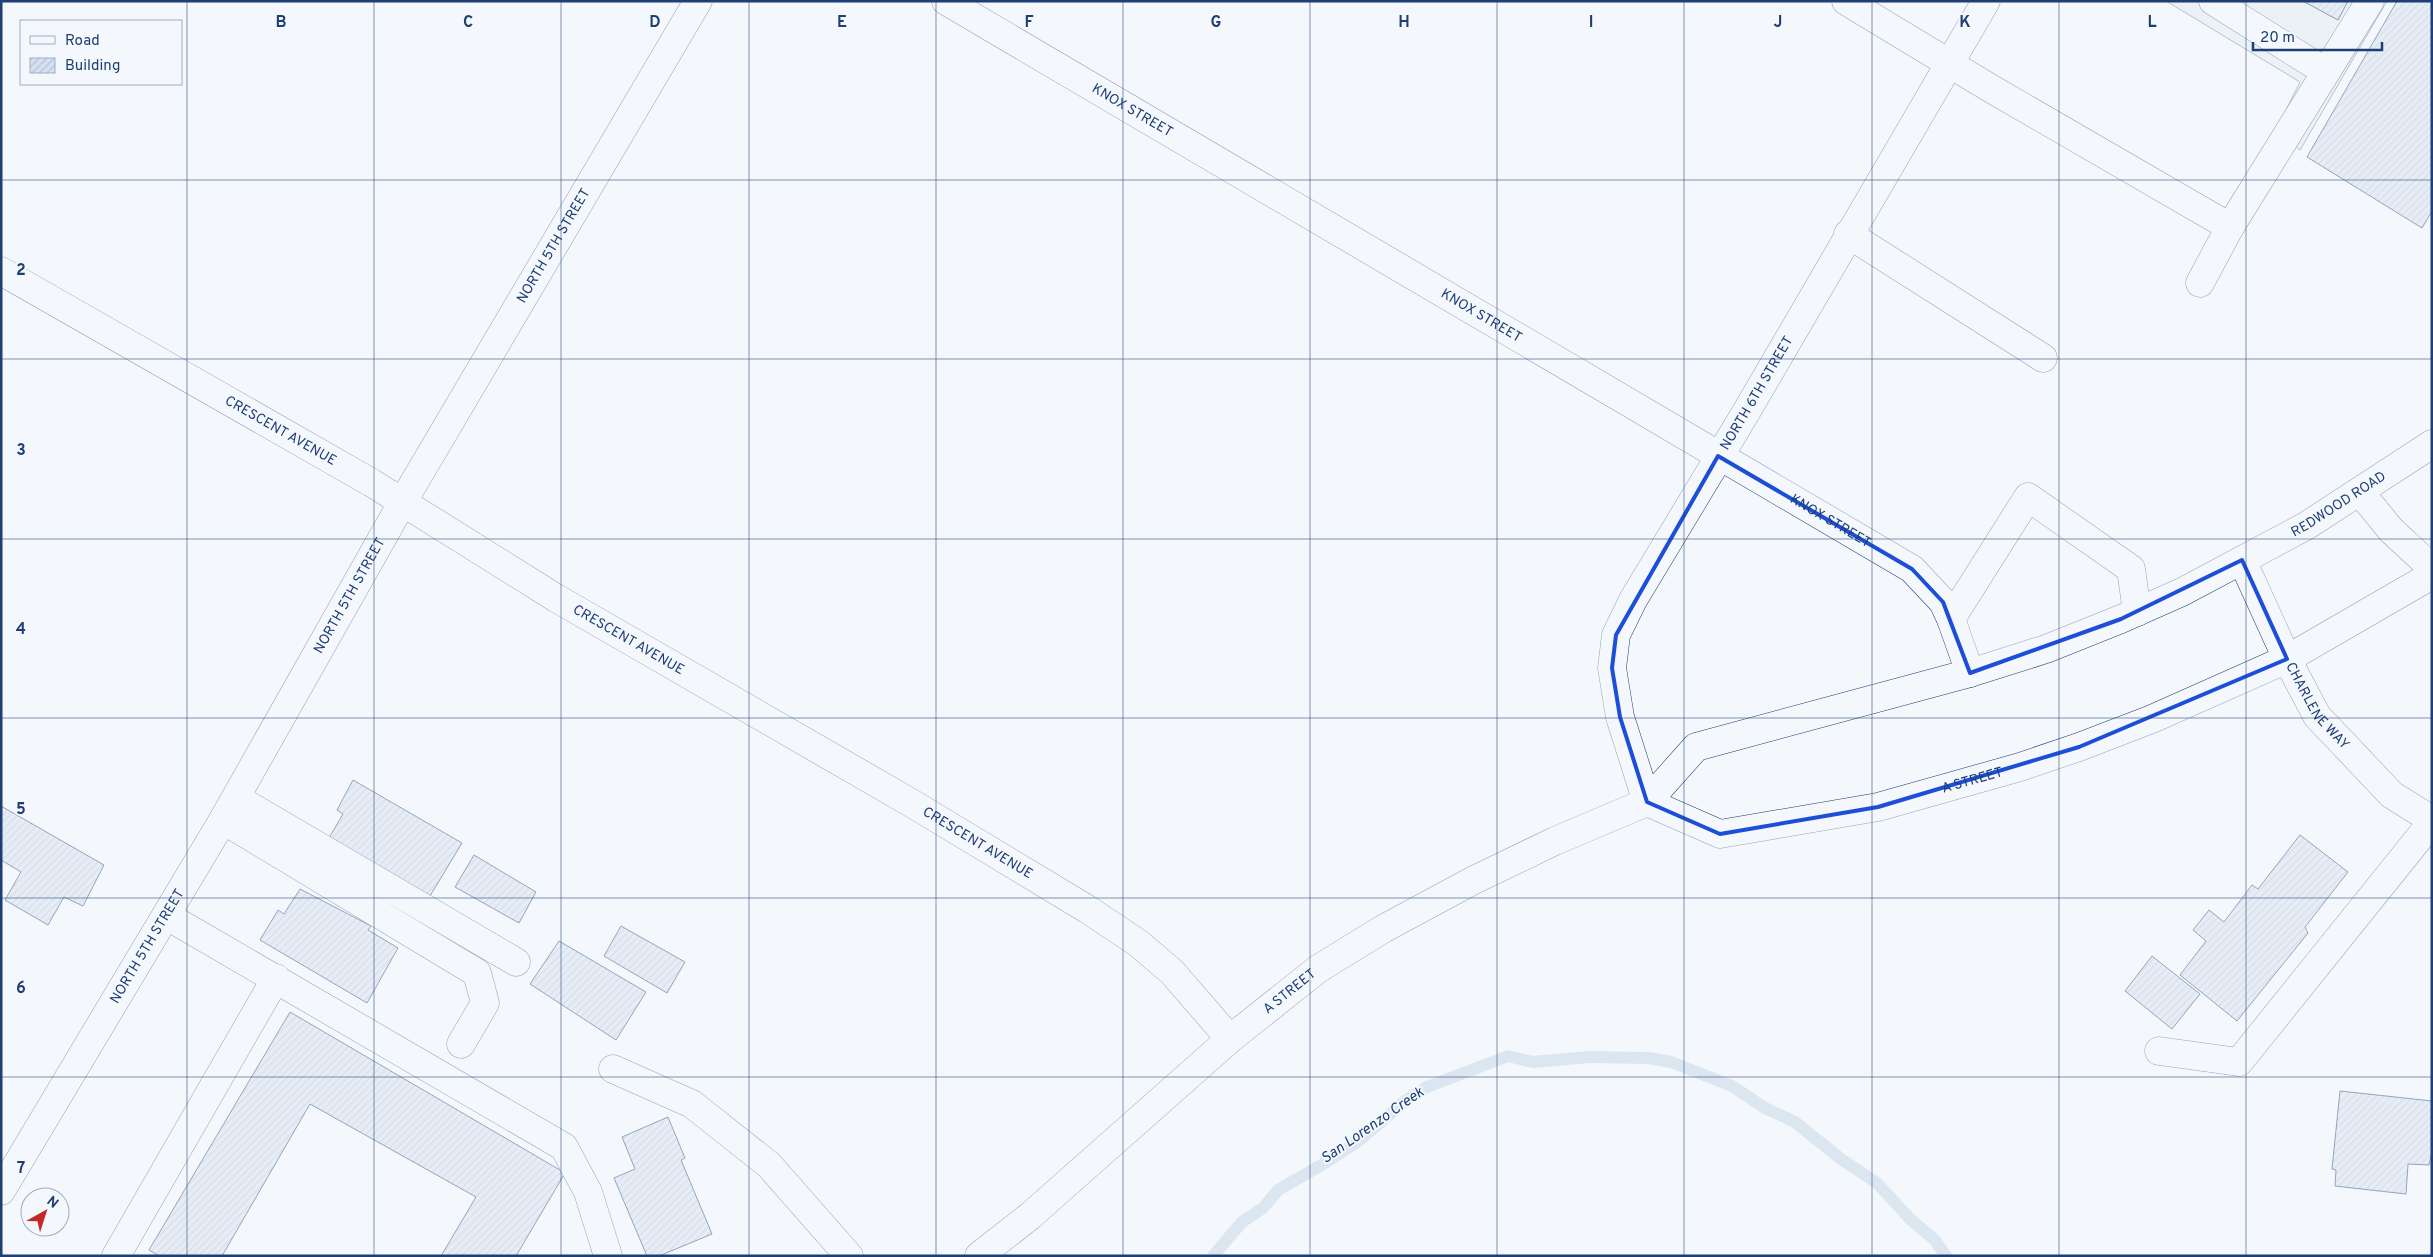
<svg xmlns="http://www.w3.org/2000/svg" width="2433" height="1257" font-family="Overpass,sans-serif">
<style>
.parking{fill:#e3e8f0;stroke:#687fa3}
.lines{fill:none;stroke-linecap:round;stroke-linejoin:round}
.stream{stroke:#bed0e5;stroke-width:12}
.building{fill:url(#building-hatch);stroke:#1d3f73}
.minor-casing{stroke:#1d3f73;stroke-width:29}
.major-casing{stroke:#1d3f73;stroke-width:29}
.minor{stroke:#f4f7fb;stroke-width:28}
.major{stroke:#f4f7fb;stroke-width:28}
.marked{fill:none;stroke:#1d4ed8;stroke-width:4;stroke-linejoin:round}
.grid{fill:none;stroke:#1d3f73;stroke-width:1;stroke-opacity:0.55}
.labels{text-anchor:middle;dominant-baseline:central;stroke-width:4;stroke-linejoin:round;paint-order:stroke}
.street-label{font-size:14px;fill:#1d3f73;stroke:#f4f7fb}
.water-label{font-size:15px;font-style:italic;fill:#1d3f73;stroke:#f4f7fb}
.grid-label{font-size:16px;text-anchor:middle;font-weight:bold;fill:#1d3f73;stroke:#f4f7fb;stroke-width:4;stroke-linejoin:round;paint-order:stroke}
</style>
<defs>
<pattern id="building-hatch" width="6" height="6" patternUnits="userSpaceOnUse" patternTransform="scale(1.25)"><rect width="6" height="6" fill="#d5e0f0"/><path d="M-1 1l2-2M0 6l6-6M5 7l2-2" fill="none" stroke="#b6c1d1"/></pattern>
</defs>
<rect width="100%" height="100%" fill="#f4f7fb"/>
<path class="parking" d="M2166 1H2303L2338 20 2348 1H2387L2300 150 2276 130 2300 82Z"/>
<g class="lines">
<path class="stream" d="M1213 1256 1242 1222 1263 1208 1278 1190 1325 1163 1360 1140 1405 1101 1427 1087 1508 1056 1533 1062 1589 1057 1648 1058 1671 1062 1732 1086 1765 1108 1795 1122 1841 1159 1877 1183 1912 1221 1934 1239 1946 1256"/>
</g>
<path class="building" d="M2303 1H2348L2338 20Z
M2397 1H2432V211L2422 228 2307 157Z
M353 780 462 843 430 896 329 838 343 814 337 810Z
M1 806 104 865 83 906 64 897 48 925 5 900 21 872 1 860Z
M2300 835 2348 872 2305 927 2308 933 2237 1021 2180 975 2206 941 2193 930 2209 910 2224 922 2252 885 2258 889Z
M474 855 536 892 519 923 455 887Z
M300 889 371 926 368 930 398 948 367 1003 260 940 278 910 284 914Z
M621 926 685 962 667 993 604 956Z
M559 941 646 992 616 1040 530 984Z
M2152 956 2200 994 2172 1029 2125 991Z
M290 1012 565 1173 516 1256H441L476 1197 310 1104 222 1256H159L149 1250Z
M2340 1091 2432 1101V1152L2429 1165 2408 1164 2406 1194 2335 1186 2336 1170 2332 1169Z
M668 1117 685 1158 681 1160 712 1234 659 1256H647L614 1178 635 1169 622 1137Z"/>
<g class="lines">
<g class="minor-casing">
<g id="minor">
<path id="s1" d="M946 1 1912 569 1943 602 1951 619 1970 673"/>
<path d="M1846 1 1990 88 2230 227 2370 1"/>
<path d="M2213 1 2326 72"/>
<path d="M1848 234 2043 358"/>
<path id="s2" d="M1 271 372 483 556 598 913 804 1087 909 1138 943 1172 972 1230 1039"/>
<path d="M2200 283 2230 227"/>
<path d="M2360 492 2391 530 2432 568"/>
<path id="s3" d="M2242 560 2287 659 2317 716 2392 795 2432 820"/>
<path d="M1951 619 2028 497 2131 569 2137 612"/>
<path d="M236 798 516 962"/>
<path id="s4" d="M1647 802 1620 717 1612 668 1616 635 1633 600 1745 414 1986 1"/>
<path d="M223 820 477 973 485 1003 461 1044"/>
<path d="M167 916 564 1147 588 1192 608 1256"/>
<path d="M2159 1051 2239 1062 2432 822"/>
<path d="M613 1069 692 1104 769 1165 849 1256"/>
<path id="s5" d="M1 1191 223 820 402 503 698 1"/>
<path d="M116 1256 276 978"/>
</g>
</g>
<g class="major-casing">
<g id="major">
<path id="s6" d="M1647 802 1720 834 1878 807 2020 767 2079 747 2152 719 2287 659 2432 575"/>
<path id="s7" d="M979 1256 1030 1216 1230 1039 1318 969 1383 929 1474 880 1555 841 1647 802 1696 747 1970 673 2046 649 2121 619 2182 592 2306 526 2432 444"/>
</g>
</g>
<use href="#minor" class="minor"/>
<use href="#major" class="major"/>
</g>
<path d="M0 0H2433V1257H0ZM1718 456 1912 569 1943 602 1970 673 2121 619 2242 560 2287 659 2079 747 1878 807 1720 834 1647 802 1620 717 1612 668 1616 635Z" fill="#f4f7fb" fill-opacity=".55" fill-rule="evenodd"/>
<path class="marked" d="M1718 456 1912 569 1943 602 1970 673 2121 619 2242 560 2287 659 2079 747 1878 807 1720 834 1647 802 1620 717 1612 668 1616 635Z"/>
<path class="grid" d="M187 1V1256M374 1V1256M561 1V1256M749 1V1256M936 1V1256M1123 1V1256M1310 1V1256M1497 1V1256M1684 1V1256M1872 1V1256M2059 1V1256M2246 1V1256M1 180H2432M1 359H2432M1 539H2432M1 718H2432M1 898H2432M1 1077H2432"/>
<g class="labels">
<g class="street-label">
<text stroke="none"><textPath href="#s1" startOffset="216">KNOX STREET</textPath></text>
<text stroke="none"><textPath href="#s5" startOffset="1095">NORTH 5TH STREET</textPath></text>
<text stroke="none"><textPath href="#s1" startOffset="621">KNOX STREET</textPath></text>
<text stroke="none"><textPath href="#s4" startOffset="452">NORTH 6TH STREET</textPath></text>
<text stroke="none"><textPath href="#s2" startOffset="322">CRESCENT AVENUE</textPath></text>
<text stroke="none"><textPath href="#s7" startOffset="1578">REDWOOD ROAD</textPath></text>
<text stroke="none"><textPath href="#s1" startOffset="1026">KNOX STREET</textPath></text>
<text stroke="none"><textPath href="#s5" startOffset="690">NORTH 5TH STREET</textPath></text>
<text stroke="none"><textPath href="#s2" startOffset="728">CRESCENT AVENUE</textPath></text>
<text stroke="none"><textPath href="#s3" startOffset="165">CHARLENE WAY</textPath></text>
<text stroke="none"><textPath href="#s6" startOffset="338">A STREET</textPath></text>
<text stroke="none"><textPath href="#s2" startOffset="1132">CRESCENT AVENUE</textPath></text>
<text stroke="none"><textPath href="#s5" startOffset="285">NORTH 5TH STREET</textPath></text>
<text stroke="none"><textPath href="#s7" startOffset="408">A STREET</textPath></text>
</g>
<g class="water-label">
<text transform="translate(1373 1126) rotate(-35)">San Lorenzo Creek</text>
</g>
</g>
<g class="grid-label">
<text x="281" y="27">B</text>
<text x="468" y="27">C</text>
<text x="655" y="27">D</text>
<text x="842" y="27">E</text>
<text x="1029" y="27">F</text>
<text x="1216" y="27">G</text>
<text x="1404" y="27">H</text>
<text x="1591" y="27">I</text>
<text x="1778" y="27">J</text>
<text x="1965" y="27">K</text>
<text x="2152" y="27">L</text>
<text x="21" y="275">2</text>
<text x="21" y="455">3</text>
<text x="21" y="634">4</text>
<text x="21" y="814">5</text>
<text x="21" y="993">6</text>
<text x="21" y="1173">7</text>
</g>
<rect width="2433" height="1257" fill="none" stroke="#1d3f73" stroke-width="5"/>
<rect x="20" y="20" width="162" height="65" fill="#f4f7fb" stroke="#9eadc5"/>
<rect x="30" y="36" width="25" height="8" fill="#f4f7fb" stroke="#9eadc5"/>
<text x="65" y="45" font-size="15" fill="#1d3f73">Road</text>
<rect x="30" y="58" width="25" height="15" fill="url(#building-hatch)" stroke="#9eadc5"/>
<text x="65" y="70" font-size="15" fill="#1d3f73">Building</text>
<g transform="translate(45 1212) rotate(39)"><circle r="24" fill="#f4f7fb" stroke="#9eadc5"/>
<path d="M0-4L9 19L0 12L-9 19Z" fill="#c62828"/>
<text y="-8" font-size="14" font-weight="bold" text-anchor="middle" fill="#1d3f73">N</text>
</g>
<path d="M2253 42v8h129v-8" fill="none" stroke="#1d3f73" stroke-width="2.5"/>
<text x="2260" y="42" font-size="15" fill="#1d3f73" stroke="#f4f7fb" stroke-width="4" paint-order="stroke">20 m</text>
</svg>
